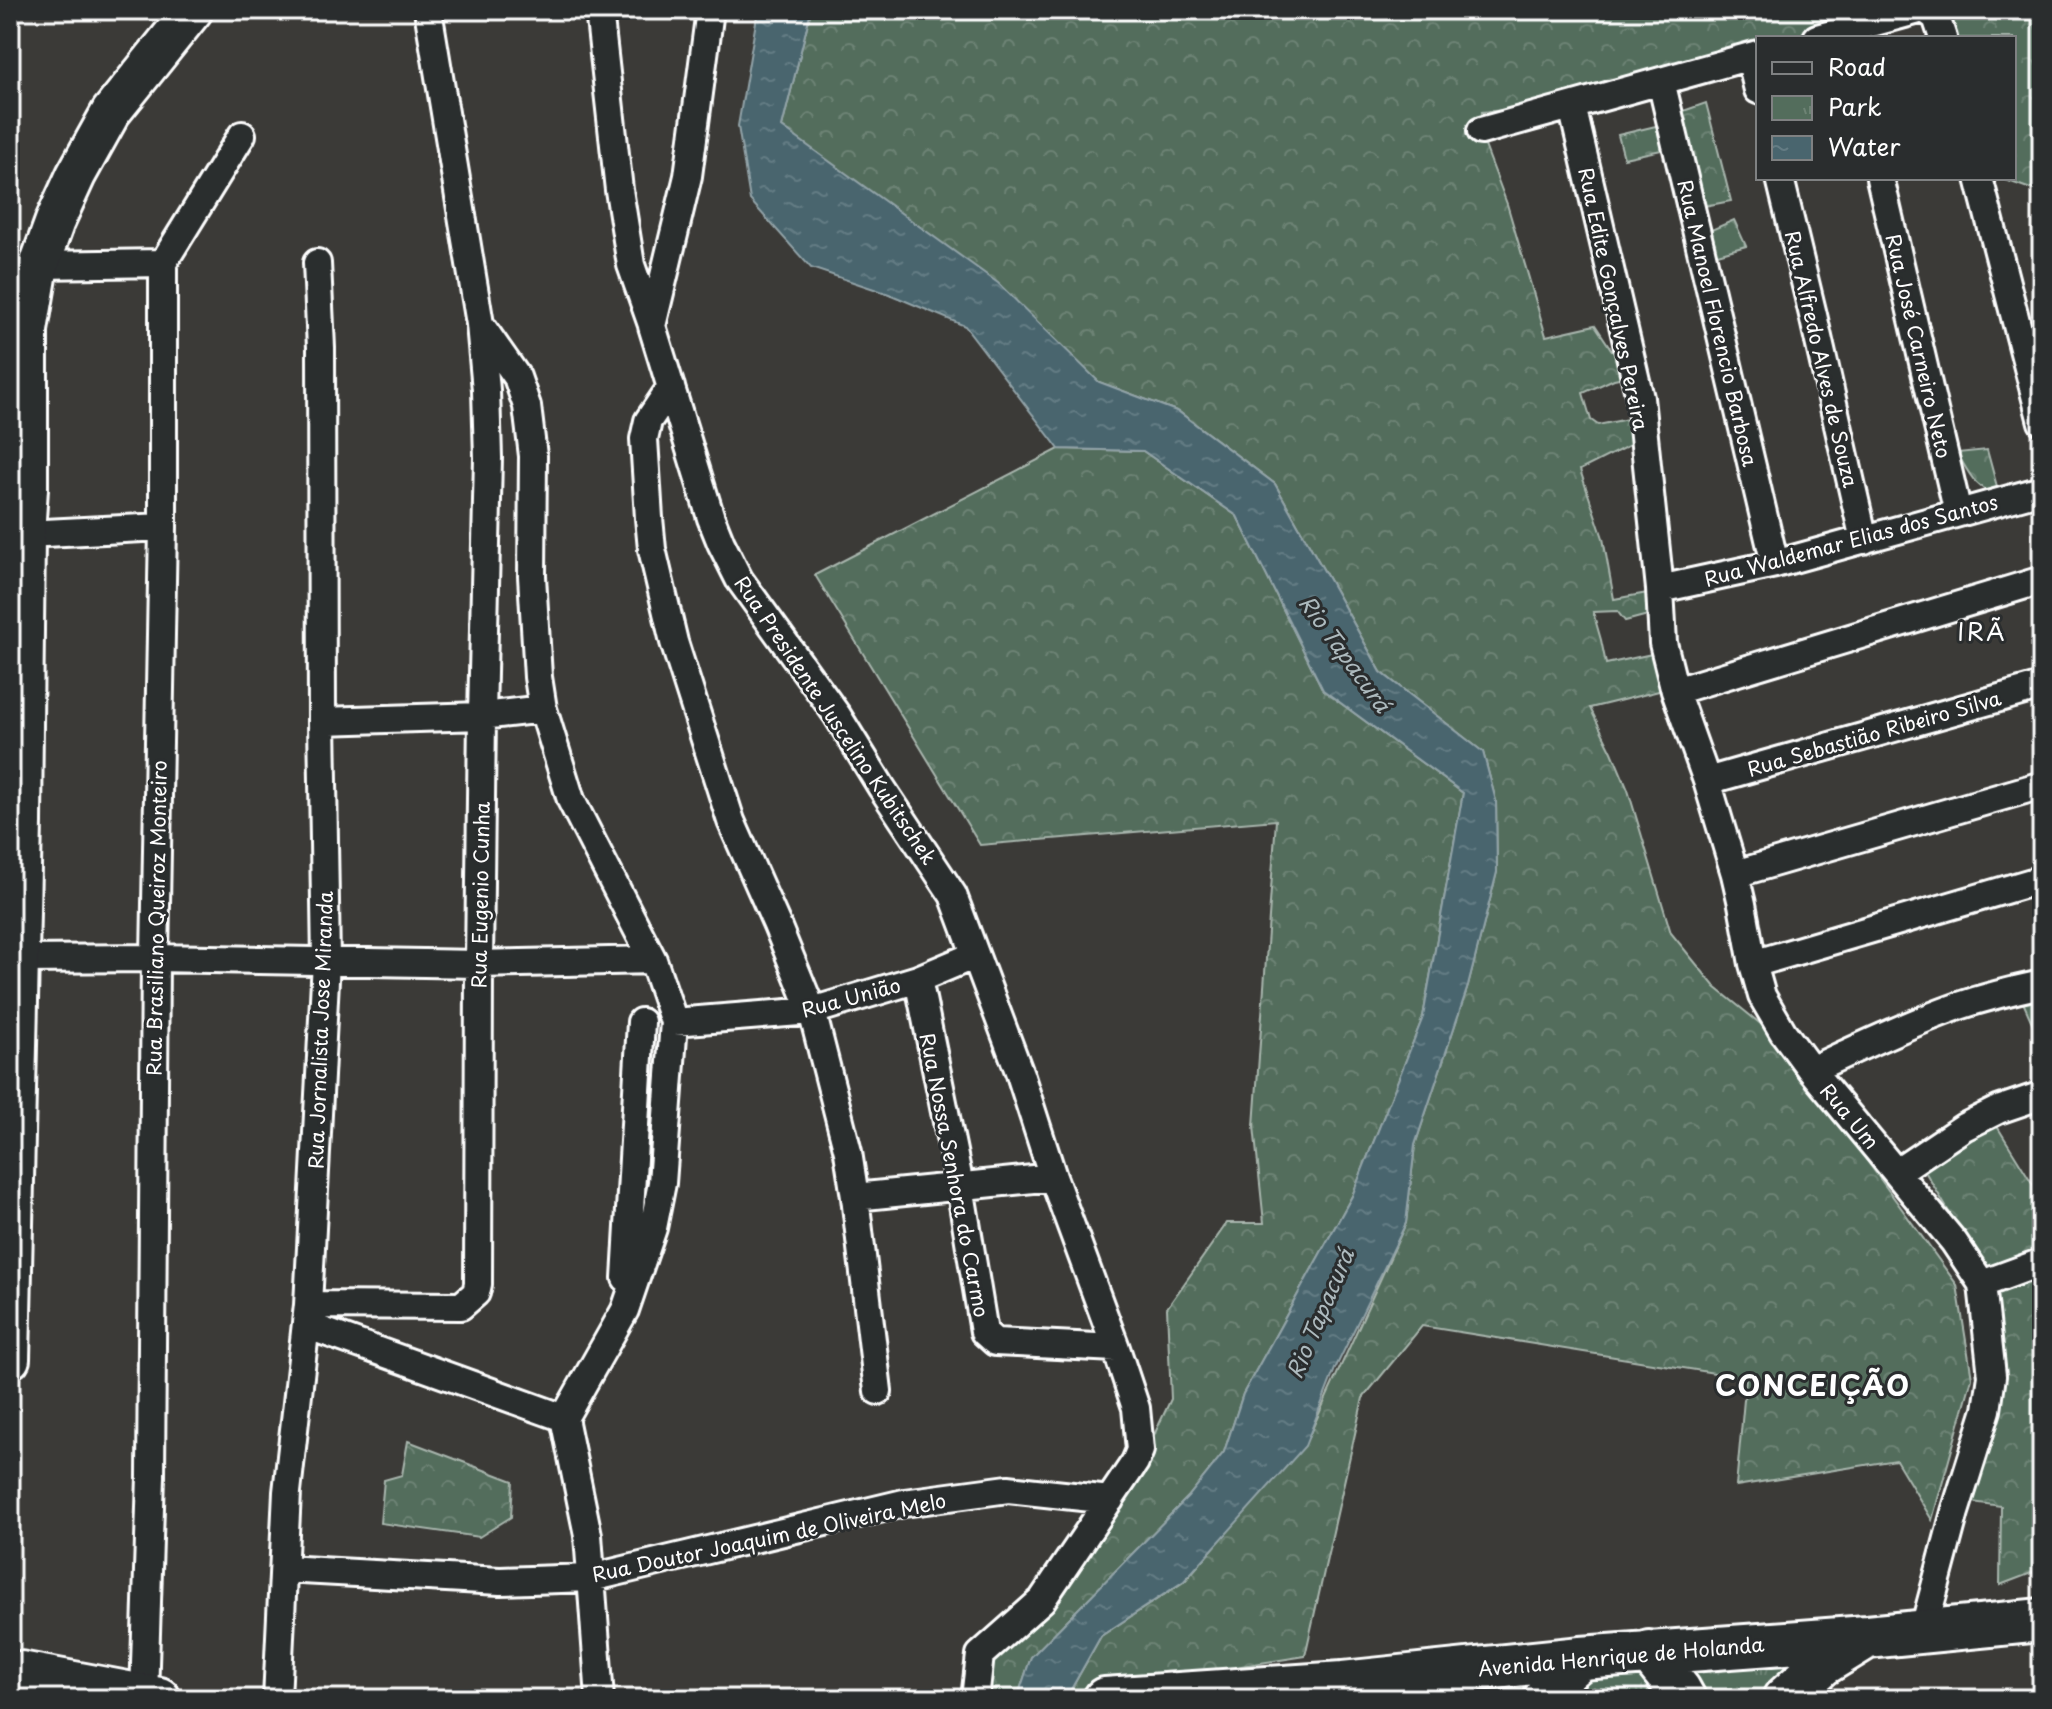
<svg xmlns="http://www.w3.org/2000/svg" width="2052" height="1709" font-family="'Playpen Sans',sans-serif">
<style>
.forest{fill:url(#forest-crowns);stroke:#a9b6ae;stroke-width:2}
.park{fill:url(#park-tufts);stroke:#a9b6ae;stroke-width:2}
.water{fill:url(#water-ripples);stroke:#92a3a8;stroke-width:2}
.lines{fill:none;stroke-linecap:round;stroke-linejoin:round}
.street-casing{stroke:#fff;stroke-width:32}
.secondary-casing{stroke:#fff;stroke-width:44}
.primary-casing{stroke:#fff;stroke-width:48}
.street{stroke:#2a2d2e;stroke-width:26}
.secondary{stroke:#2a2d2e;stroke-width:38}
.primary{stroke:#2a2d2e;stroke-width:42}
.labels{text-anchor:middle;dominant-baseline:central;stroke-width:6;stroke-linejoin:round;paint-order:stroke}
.street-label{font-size:20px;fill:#fff;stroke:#2a2d2e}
.water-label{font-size:22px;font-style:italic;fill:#adbabe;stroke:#2a2d2e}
.quarter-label{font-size:24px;letter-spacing:2px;fill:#fff;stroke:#2a2d2e}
.district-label{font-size:28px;font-weight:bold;letter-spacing:2px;fill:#fff;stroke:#2a2d2e}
</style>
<defs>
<pattern id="forest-crowns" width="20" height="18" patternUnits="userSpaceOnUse" patternTransform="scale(2)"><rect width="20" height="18" fill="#536d5c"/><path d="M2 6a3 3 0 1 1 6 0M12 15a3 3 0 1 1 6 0" fill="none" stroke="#6d8374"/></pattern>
<pattern id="park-tufts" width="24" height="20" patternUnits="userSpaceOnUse" patternTransform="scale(2)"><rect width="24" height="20" fill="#536d5c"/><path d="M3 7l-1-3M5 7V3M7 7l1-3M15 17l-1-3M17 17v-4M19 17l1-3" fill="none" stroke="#6d8374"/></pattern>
<pattern id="water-ripples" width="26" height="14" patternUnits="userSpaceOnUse" patternTransform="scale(2)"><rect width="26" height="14" fill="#49656e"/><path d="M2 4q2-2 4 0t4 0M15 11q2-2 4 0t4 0" fill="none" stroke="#647c84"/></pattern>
</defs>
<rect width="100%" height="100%" fill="#3b3a37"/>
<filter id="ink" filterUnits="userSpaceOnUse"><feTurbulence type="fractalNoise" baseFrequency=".0125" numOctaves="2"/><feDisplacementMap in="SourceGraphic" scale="16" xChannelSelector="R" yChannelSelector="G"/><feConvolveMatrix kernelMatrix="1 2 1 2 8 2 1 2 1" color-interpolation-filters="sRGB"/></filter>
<g filter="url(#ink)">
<path class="forest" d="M811 10H1895L1789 38H1758V46L1519 109 1482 112 1484 143 1507 204 1546 336 1595 325 1629 376 1614 379 1583 393 1591 420 1598 425 1633 418 1638 441 1580 470 1603 538 1614 599 1653 592 1652 614 1625 621 1617 611 1593 612 1601 640 1606 664 1652 654 1671 688 1590 708 1612 752 1628 790 1671 933 1715 987 1778 1038 1957 1285 1972 1378 1932 1520 1896 1460 1736 1486 1746 1378 1422 1326 1363 1398 1305 1656 1069 1693 1101 1636 1185 1581 1308 1438 1406 1223 1415 1145 1468 986 1497 872 1496 801 1483 752 1381 672 1275 484 1179 412 1099 382 782 127Z
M1940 10H2042V193L2000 178H2014V38H1948Z
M1706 103 1731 201 1699 207 1675 114Z
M1660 125 1666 149 1624 158 1618 135Z
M1734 220 1746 246 1714 255 1709 231Z
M1059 449 1143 451 1237 516 1323 690 1463 793 1423 1017 1352 1196 1243 1394 1224 1452 1188 1497 1031 1657 1017 1699H980L984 1657 1145 1454 1171 1399 1167 1308 1227 1223H1264L1254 1126 1276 820 980 845 815 575Z
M1987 450 1999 494C1976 492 1968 471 1957 453Z
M2042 995V1045L2022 1000Z
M1995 1123 2042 1199V1249L1990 1281 1923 1168Z
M2042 1276V1569L2000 1585 2001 1506 1965 1501 1999 1288Z
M408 1441 513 1481 511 1517 479 1537 380 1523 384 1480 402 1475Z"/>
<path class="park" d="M1850 1642 1773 1699H1692L1667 1669Z
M1627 1660 1679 1699H1551L1566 1679Z
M1565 1665 1537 1699H1405L1374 1685Z"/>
<path class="water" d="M758 10H811L782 127 998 283 1099 382 1179 412 1275 484 1381 672 1483 752 1496 801 1497 872 1468 986 1415 1145 1406 1223 1335 1369 1305 1446 1184 1581 1101 1636 1069 1693 1070 1699H1017L1031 1657 1188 1497 1224 1452 1243 1394 1352 1196 1423 1017 1463 793 1323 690 1237 516 1143 451 1059 449 965 326 889 294 811 268 750 200 738 126Z"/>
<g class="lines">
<g class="street-casing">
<path id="street" d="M599 10 619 190 631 265 652 325
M710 10 688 176 652 326 711 518 721 543 739 579 837 715 882 788 953 895 1020 1074 1053 1177 1116 1348 1136 1408 1140 1450 1135 1462 1042 1600 980 1655 975 1699
M1926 10 1936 17 1943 38
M1817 38 1919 10
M1750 57 1758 90
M1661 81 1775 564
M1572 106 1640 398 1660 589 1663 643 1675 691 1707 781 1735 874 1742 904 1753 964 1762 996 1783 1032 1811 1070 1954 1242 1982 1284 1992 1376 1987 1410 1955 1512 1923 1632
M1481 131 1758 54
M1780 178 1813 315 1864 540
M1880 178 1958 513
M1979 178 2042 422
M163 263 242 135
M39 265 163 263V527L155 958 151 1476 144 1696
M482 327 517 377 527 406 533 456 532 576 538 677 543 709 571 800 653 960 674 1022 662 1183 653 1228 625 1310 564 1418
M671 387 648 421 644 439 649 518 652 549 674 642 731 821 777 925 812 1011 848 1152 855 1197 878 1391
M25 534 163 527
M1660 589 1775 564 2042 490
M1675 691 2042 580
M322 721 482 716 543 709
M1707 781 2042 686
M1735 874 2042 785
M19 959 155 958 479 964 653 960
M1753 964 2042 879
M918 979 960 1186 984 1332 995 1342 1116 1348
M674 1022 812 1011 918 979 975 955
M1811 1070C1859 1047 1908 1024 1959 1006 1986 997 2014 990 2042 984
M1897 1172 1964 1127 1998 1110 2042 1095
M855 1197 1053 1177
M626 1278 641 1022
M1982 1284 2042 1262
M308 1305 461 1306 476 1293 478 1284 479 964 482 716 488 458 486 390 480 324 428 10
M306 1325 564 1418
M564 1418 588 1535 600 1699
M284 1569 500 1581 591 1578 904 1503 1008 1489 1110 1500
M277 1699 287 1492 308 1305 326 961 322 721 321 348 317 263"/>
</g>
<g class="secondary-casing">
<path id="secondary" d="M10 1359 22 822 25 534 28 488V330L39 265 55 221 76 175 111 112 193 10"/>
</g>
<g class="primary-casing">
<path id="primary" d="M1649 1652 1679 1690 1684 1699
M10 1676 20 1673 159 1699
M1105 1699 1343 1683 1581 1658 1867 1637 2042 1620
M1545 1699 1556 1679 1581 1658
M1784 1699 1823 1664 1862 1640"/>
</g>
<use href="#street" class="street"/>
<use href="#secondary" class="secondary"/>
<use href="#primary" class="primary"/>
</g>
</g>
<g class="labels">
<g class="street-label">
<text transform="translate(1614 299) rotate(78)">Rua Edite Gonçalves Pereira</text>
<text transform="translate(1718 323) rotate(77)">Rua Manoel Florencio Barbosa</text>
<text transform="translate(1919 346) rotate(77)">Rua José Carneiro Neto</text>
<text transform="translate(1822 359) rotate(77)">Rua Alfredo Alves de Souza</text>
<text transform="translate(1851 540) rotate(-15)">Rua Waldemar Elias dos Santos</text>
<text transform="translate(836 720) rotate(56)">Rua Presidente Juscelino Kubitschek</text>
<text transform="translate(1874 733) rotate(-16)">Rua Sebastião Ribeiro Silva</text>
<text transform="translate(480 895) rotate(-89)">Rua Eugenio Cunha</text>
<text transform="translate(156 918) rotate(-89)">Rua Brasiliano Queiroz Monteiro</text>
<text transform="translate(851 997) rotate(-15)">Rua União</text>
<text transform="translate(320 1030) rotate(-88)">Rua Jornalista Jose Miranda</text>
<text transform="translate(1850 1116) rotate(50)">Rua Um</text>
<text transform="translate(955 1175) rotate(79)">Rua Nossa Senhora do Carmo</text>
<text transform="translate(769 1537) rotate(-12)">Rua Doutor Joaquim de Oliveira Melo</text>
<text transform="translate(1621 1656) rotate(-5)">Avenida Henrique de Holanda</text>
</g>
<g class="water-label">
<text transform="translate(1346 653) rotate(54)">Rio Tapacurá</text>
<text transform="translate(1319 1313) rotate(-67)">Rio Tapacurá</text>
</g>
<g class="quarter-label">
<text x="1982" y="631">IRÃ</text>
</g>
<g class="district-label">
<text x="1813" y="1384">CONCEIÇÃO</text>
</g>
</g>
<rect width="2052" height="1709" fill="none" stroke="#2a2d2e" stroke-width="40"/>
<rect x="20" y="20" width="2012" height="1669" fill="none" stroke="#fff" stroke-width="3" filter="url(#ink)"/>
<rect x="1756" y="36" width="260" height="144" fill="#2a2d2e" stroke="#7f8182" stroke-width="2"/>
<rect x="1772" y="62" width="40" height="12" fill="#2a2d2e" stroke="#7f8182" stroke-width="2"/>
<text x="1828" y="76" font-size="24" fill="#ffffff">Road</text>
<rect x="1772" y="96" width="40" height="24" fill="url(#park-tufts)" stroke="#7f8182" stroke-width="2"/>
<text x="1828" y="116" font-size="24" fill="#ffffff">Park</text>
<rect x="1772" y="136" width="40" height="24" fill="url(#water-ripples)" stroke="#7f8182" stroke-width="2"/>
<text x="1828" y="156" font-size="24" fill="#ffffff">Water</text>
</svg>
